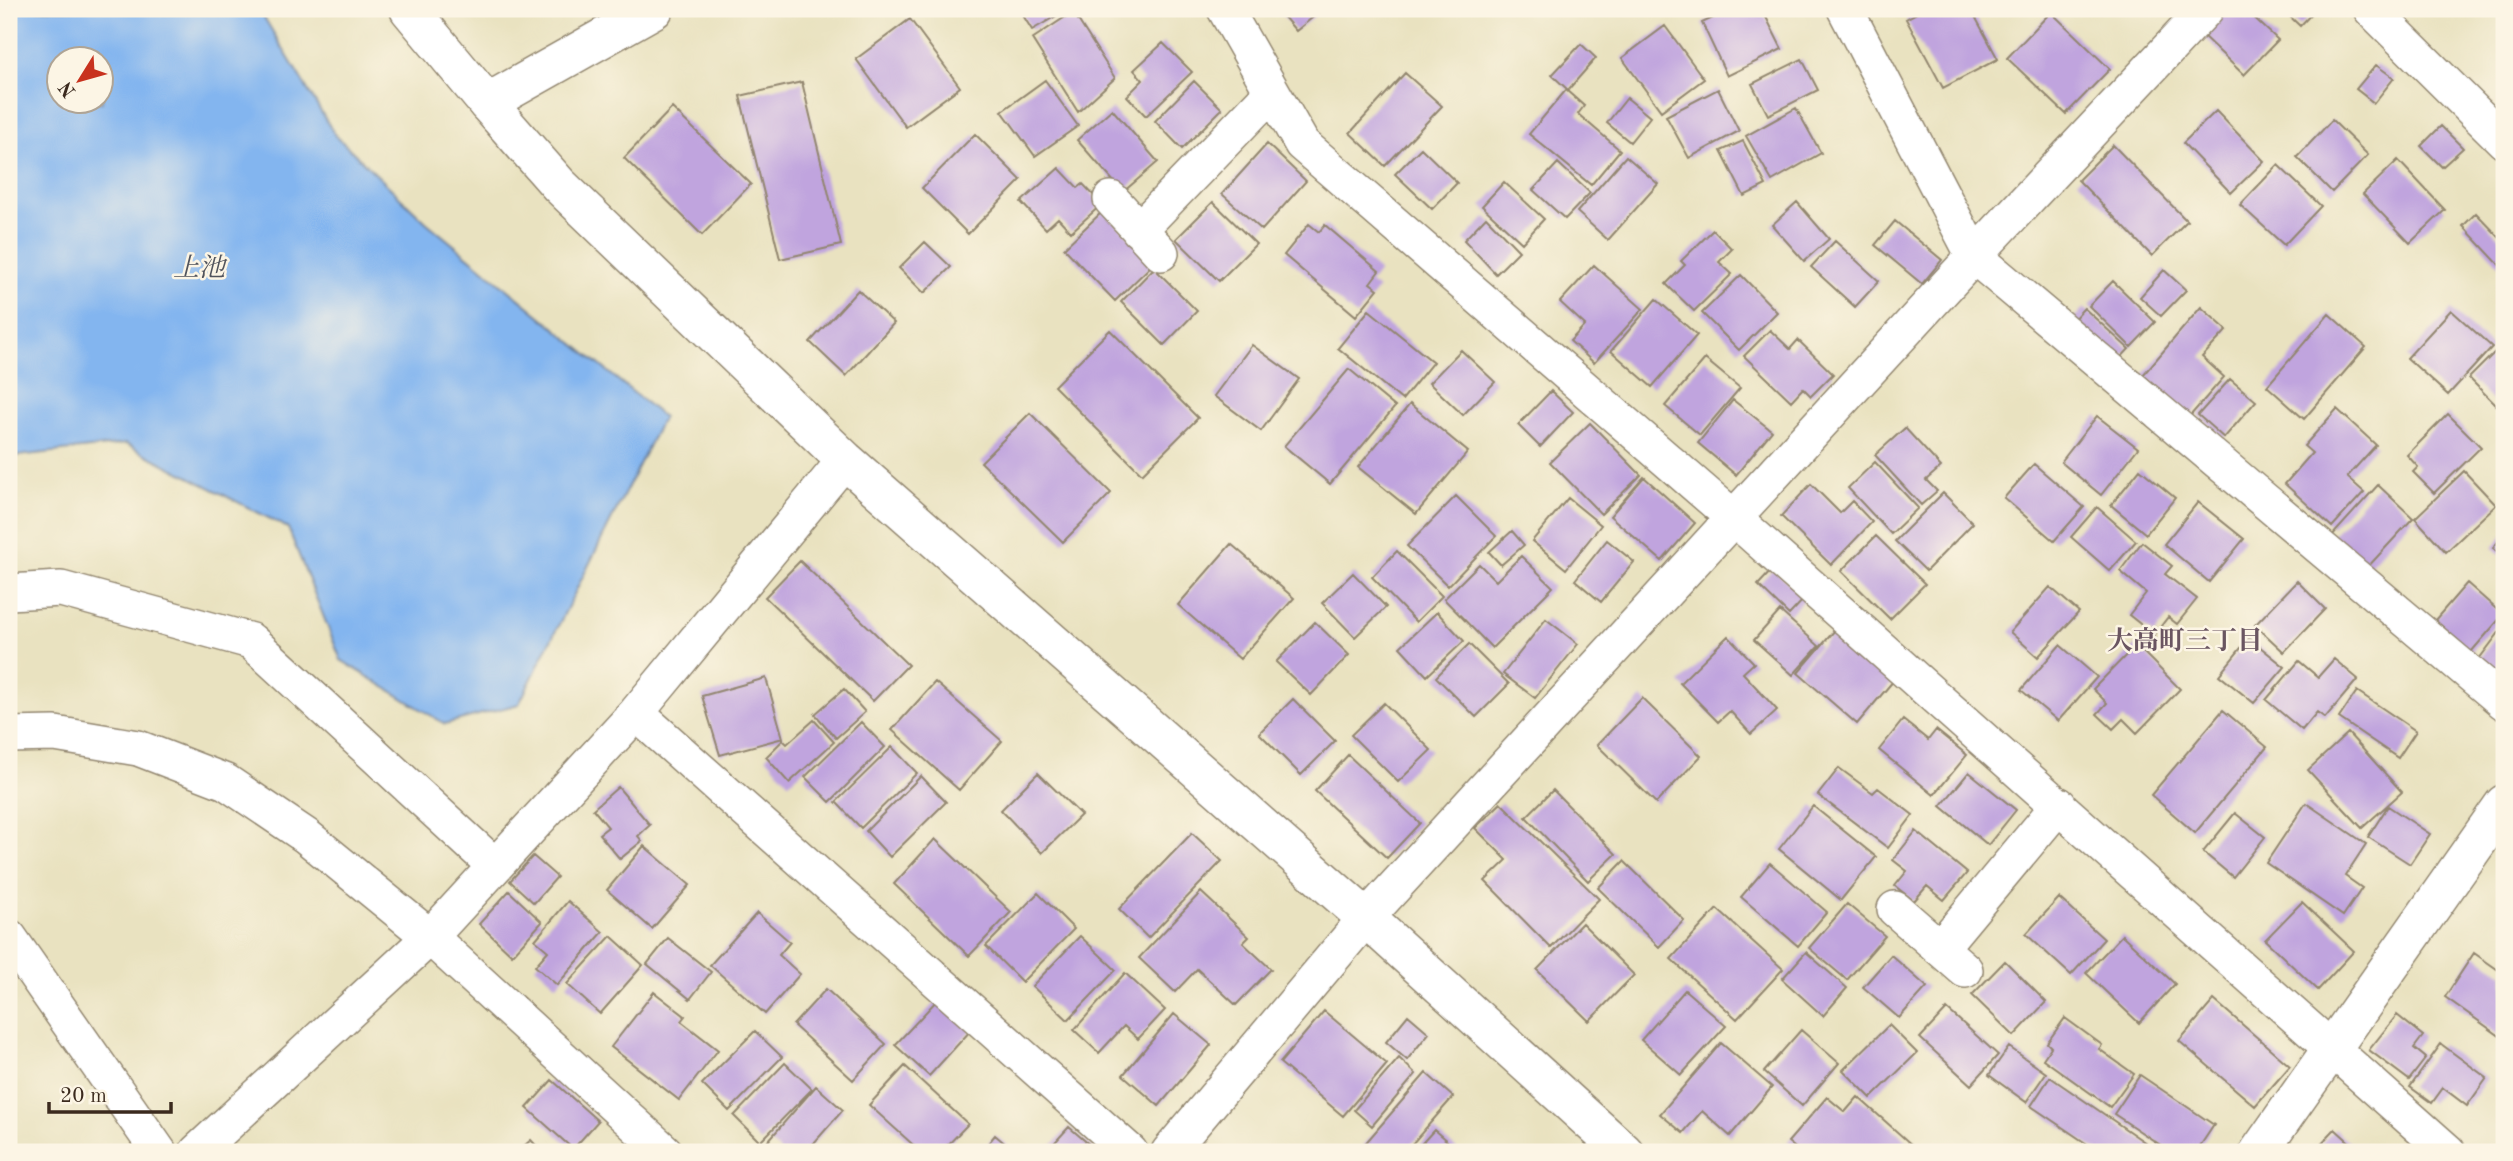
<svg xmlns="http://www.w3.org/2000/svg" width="2513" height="1161" font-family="'Old Standard TT','Noto Serif JP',serif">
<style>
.water{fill:#83b5ef;stroke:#5f7086;stroke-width:2;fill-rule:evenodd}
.building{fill:#c0a4de}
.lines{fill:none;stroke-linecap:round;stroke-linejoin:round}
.minor-casing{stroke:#92866f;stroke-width:38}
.tertiary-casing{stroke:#92866f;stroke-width:41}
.secondary-casing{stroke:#92866f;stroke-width:41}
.minor{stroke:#fff;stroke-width:35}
.tertiary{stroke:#fff;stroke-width:38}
.secondary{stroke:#fff;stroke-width:38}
.labels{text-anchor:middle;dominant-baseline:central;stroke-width:5;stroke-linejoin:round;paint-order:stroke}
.water-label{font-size:26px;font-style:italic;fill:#51545d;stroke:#fcf5e5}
.neighbourhood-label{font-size:26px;font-weight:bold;fill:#6a5561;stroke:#fcf5e5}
</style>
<rect width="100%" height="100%" fill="#fcf5e5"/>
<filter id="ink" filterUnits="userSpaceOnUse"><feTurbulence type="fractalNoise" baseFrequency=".0143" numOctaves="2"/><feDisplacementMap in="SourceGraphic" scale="14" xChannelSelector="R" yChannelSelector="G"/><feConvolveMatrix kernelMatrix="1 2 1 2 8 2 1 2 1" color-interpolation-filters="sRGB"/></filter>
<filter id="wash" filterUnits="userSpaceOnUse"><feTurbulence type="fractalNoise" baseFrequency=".00686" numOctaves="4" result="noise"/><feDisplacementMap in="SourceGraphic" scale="28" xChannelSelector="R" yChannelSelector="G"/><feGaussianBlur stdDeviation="1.57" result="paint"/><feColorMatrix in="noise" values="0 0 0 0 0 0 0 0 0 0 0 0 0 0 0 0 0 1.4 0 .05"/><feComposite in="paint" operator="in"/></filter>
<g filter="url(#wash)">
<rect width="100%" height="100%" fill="#e9e2c0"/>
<path class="water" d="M9 9H259L335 135 426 222 663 417 519 704 445 724 341 660 288 528 126 444 9 457ZM60 60H102V102H60Z"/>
<g id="blocks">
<path class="building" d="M1019 9H1068L1032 30Z
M1277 9H1323L1296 31Z
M1732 9H1762L1782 49 1727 76 1702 23Z
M1924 9H1971L1998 59 1943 88 1906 19Z
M2224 9H2245L2278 40 2244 75 2200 33Z
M2282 9H2316L2300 26Z
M1073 12 1115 78 1078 112 1032 39Z
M2051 12 2110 69 2066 114 2007 58Z
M910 19 960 87 906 127 856 59Z
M1665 26 1704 79 1661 111 1622 58Z
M1163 43 1192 72 1146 116 1127 96 1143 80 1134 70Z
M1581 44 1596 58 1568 90 1552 75Z
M1802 59 1818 90 1768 115 1752 84Z
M2376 65 2394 78 2374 103 2356 89Z
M1405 73 1442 106 1385 166 1350 133Z
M1045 80 1078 126 1035 156 1002 111Z
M1194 81 1222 109 1182 149 1155 121Z
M802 82 841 245 780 259 740 96Z
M1718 89 1739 131 1689 158 1666 116Z
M1566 90 1584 106 1578 114 1620 150 1591 185 1529 134Z
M1627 98 1650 117 1630 142 1607 123Z
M672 108 751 184 702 235 624 158Z
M1796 108 1821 153 1772 181 1746 136Z
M1112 109 1158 162 1123 192 1077 140Z
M2216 111 2264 161 2231 193 2183 143Z
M2332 120 2368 155 2332 192 2297 157Z
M2441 126 2463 148 2442 167 2421 146Z
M975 134 1021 180 968 234 922 188Z
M1743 141 1766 185 1744 196 1721 151Z
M1267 144 1306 181 1262 230 1222 194Z
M2113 145 2187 221 2152 256 2078 180Z
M1421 148 1457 183 1432 209 1395 174Z
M1626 156 1658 184 1608 240 1577 212Z
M2398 160 2445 210 2410 243 2363 194Z
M1558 163 1590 193 1565 219 1533 190Z
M2278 165 2321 206 2284 245 2240 205Z
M1059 168 1078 188 1083 184 1102 204 1071 232 1058 218 1046 229 1021 202Z
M1504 182 1544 219 1522 243 1482 206Z
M1213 202 1256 244 1219 281 1176 239Z
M1797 202 1829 239 1804 261 1772 225Z
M1104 210 1154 263 1115 301 1064 248Z
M2476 213 2501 239 2504 236V270L2463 226Z
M1486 217 1519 251 1496 274 1464 240Z
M1895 221 1942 260 1922 284 1875 245Z
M1309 224 1319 232 1325 225 1379 271 1370 283 1378 289 1356 316 1284 255Z
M1713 230 1732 249 1719 262 1732 274 1694 311 1666 284 1685 265 1681 261Z
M1835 241 1879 281 1855 307 1811 267Z
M925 242 951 267 924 293 899 268Z
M1594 265 1643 309 1594 363 1570 341 1585 325 1560 302Z
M1154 268 1197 311 1164 345 1121 302Z
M2164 270 2186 290 2161 316 2140 297Z
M1741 275 1777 312 1739 350 1702 313Z
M2113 281 2155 322 2131 347 2089 306Z
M858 290 894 323 846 376 810 342Z
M1656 299 1697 335 1652 387 1611 351Z
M2201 307 2227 330 2202 357 2224 377 2190 416 2143 375Z
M2084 308 2129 349 2114 365 2070 323Z
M1369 310 1433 362 1402 400 1338 348Z
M2451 310 2492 347 2448 395 2407 358Z
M2329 314 2366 347 2304 419 2267 386Z
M1110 330 1198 418 1142 474 1054 386Z
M1770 330 1790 349 1798 340 1833 374 1811 396 1803 388 1791 401 1744 356Z
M2504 343V413L2469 378Z
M1252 345 1299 379 1261 431 1214 396Z
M1461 350 1495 382 1463 415 1429 383Z
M1705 359 1740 388 1700 435 1665 406Z
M1349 369 1395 407 1330 484 1284 446Z
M2230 379 2256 401 2224 438 2198 415Z
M1551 391 1573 412 1540 447 1518 425Z
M1733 400 1772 431 1736 475 1698 443Z
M1410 404 1468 452 1416 514 1358 467Z
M2337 409 2376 445 2347 477 2364 492 2332 527 2285 484 2312 453 2304 446Z
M1030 413 1111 493 1063 542 981 462Z
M2448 414 2481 447 2434 493 2413 472 2418 467 2407 455Z
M2097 416 2138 448 2101 495 2061 462Z
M1590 423 1641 475 1601 514 1550 462Z
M1905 428 1941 467 1926 480 1937 491 1921 505 1875 455Z
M1875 462 1918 508 1891 534 1848 488Z
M2034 464 2084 507 2054 541 2004 498Z
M2140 469 2175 498 2146 534 2111 505Z
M2464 471 2496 505 2446 552 2415 518Z
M1644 477 1695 523 1662 561 1610 516Z
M1811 484 1840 513 1852 501 1872 522 1831 565 1781 516Z
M2378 485 2413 518 2365 570 2330 538Z
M1943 493 1973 523 1926 571 1895 541Z
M1456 496 1496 536 1448 586 1407 546Z
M1568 498 1601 525 1566 569 1532 541Z
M2198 502 2244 539 2209 582 2164 544Z
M2097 507 2136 541 2110 571 2071 537Z
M1512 531 1524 545 1501 565 1489 552Z
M2504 534V557L2493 548Z
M1876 536 1925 584 1890 619 1841 571Z
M1607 540 1634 562 1601 602 1575 580Z
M2142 542 2172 566 2165 574 2197 599 2177 624 2168 617 2154 635 2129 615 2146 593 2120 571Z
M1231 544 1294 598 1240 659 1178 605Z
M1397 551 1442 596 1416 622 1372 577Z
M1521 556 1553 587 1492 648 1444 599 1479 564 1496 581Z
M800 561 908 665 873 701 765 597Z
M1773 569 1805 598 1789 615 1758 585Z
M1353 573 1386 607 1355 637 1322 603Z
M2297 581 2325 609 2284 652 2255 625Z
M2467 583 2503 615 2471 652 2435 620Z
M2050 587 2079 612 2038 657 2010 632Z
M1780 611 1819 646 1793 675 1754 640Z
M1437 612 1464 641 1427 676 1400 647Z
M1546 619 1578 644 1535 698 1503 674Z
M1315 622 1349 655 1311 695 1276 662Z
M2504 626V679L2479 659Z
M1835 630 1894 680 1857 724 1798 673Z
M1728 636 1754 663 1743 673 1777 710 1751 734 1730 711 1718 722 1680 683Z
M2249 638 2285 667 2254 703 2219 675Z
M1469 644 1509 684 1476 717 1436 677Z
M2060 645 2097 677 2058 721 2021 690Z
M2136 645 2180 689 2137 733 2123 719 2113 729 2097 714 2107 703 2093 689Z
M2334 659 2358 679 2325 718 2317 712 2302 730 2266 700 2299 661 2318 677Z
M766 678 783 738 720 755 702 696Z
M935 682 1002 741 959 790 892 730Z
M844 689 865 712 836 738 815 714Z
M2357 691 2416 731 2398 758 2339 718Z
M1642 698 1701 756 1656 803 1597 745Z
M1293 699 1335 741 1301 775 1259 733Z
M1384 703 1431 750 1398 782 1351 735Z
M2223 710 2267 747 2195 833 2151 795Z
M814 720 834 742 789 783 766 757 783 740 787 744Z
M1903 720 1928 740 1936 730 1967 755 1934 795 1879 750Z
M861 722 885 747 830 802 805 777Z
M2348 733 2402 792 2362 828 2308 770Z
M892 747 917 773 861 828 836 802Z
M1348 755 1420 823 1387 858 1315 791Z
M1839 768 1873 793 1878 788 1913 815 1888 848 1818 795Z
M1969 772 2016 810 1988 845 1941 806Z
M1038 773 1081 815 1042 853 1001 810Z
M921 776 946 802 890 857 866 831Z
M618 787 650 825 638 836 642 841 620 859 599 834 608 827 593 809Z
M1553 790 1616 854 1588 881 1526 817Z
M1501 803 1599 899 1551 948 1485 881 1507 860 1475 828Z
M2306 803 2366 844 2345 876 2362 888 2343 916 2266 863Z
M1813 806 1876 857 1841 900 1779 849Z
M2388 806 2430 834 2410 864 2368 837Z
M2235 813 2265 837 2233 877 2203 852Z
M1916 831 1967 873 1944 900 1927 886 1914 901 1895 886 1907 871 1893 860Z
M1192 833 1222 861 1148 938 1119 909Z
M935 839 1011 912 969 956 894 884Z
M644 846 690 885 652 929 607 890Z
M533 856 557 877 534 903 510 881Z
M1624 861 1684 920 1659 947 1598 888Z
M1770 863 1827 912 1798 946 1741 897Z
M509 891 542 922 512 955 479 924Z
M1201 892 1249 937 1243 943 1271 969 1236 1005 1197 969 1175 992 1139 958Z
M1038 893 1074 929 1022 982 986 946Z
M2059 898 2104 939 2071 975 2026 934Z
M568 901 603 932 557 985 535 966 548 951 535 940Z
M2302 902 2354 951 2318 990 2265 940Z
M1847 904 1885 936 1847 980 1809 948Z
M1717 909 1783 969 1737 1019 1671 959Z
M757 913 790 942 779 955 800 974 765 1014 710 965Z
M1582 923 1634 975 1589 1021 1537 970Z
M2122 935 2175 984 2139 1023 2086 973Z
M611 936 643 965 600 1014 567 984Z
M1080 936 1116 970 1068 1020 1032 986Z
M668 938 711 972 690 999 647 964Z
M1806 952 1847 988 1823 1016 1782 979Z
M2474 953 2504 974V1039L2445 997Z
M1891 955 1927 987 1899 1018 1863 987Z
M2005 961 2046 1002 2014 1036 1972 995Z
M1125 973 1165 1010 1138 1039 1124 1026 1099 1053 1074 1030Z
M826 989 886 1044 853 1080 793 1025Z
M1685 990 1726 1026 1681 1075 1641 1040Z
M654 992 685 1016 681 1021 718 1050 679 1100 611 1047Z
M939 998 972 1029 929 1076 895 1045Z
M2214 1000 2290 1066 2255 1106 2179 1041Z
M1947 1009 1998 1055 1971 1085 1920 1038Z
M1324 1011 1387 1064 1343 1116 1280 1063Z
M1174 1014 1211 1045 1159 1106 1123 1075Z
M1408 1015 1429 1033 1407 1060 1386 1042Z
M2397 1015 2423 1036 2414 1048 2426 1058 2409 1080 2369 1050Z
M2065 1018 2102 1045 2099 1049 2134 1074 2110 1107 2043 1059 2051 1047 2047 1043Z
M1889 1025 1917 1053 1871 1098 1843 1070Z
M1801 1030 1839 1063 1802 1106 1764 1072Z
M755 1031 782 1057 729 1111 702 1084Z
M1721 1043 1772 1087 1730 1136 1702 1111 1683 1133 1660 1114Z
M2441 1044 2487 1078 2467 1106 2443 1088 2432 1103 2410 1087Z
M2009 1047 2046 1073 2026 1102 1989 1075Z
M1399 1058 1416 1074 1372 1126 1354 1110Z
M785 1063 812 1089 760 1142 734 1116Z
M905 1066 968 1124 941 1152H921L869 1105Z
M1426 1073 1453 1097 1405 1152H1370L1363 1146Z
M2140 1075 2214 1125 2196 1152H2171L2114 1114Z
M2050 1077 2159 1152H2099L2031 1106Z
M552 1080 598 1121 573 1149 527 1108Z
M816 1086 843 1110 806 1152H781L768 1141Z
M1827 1097 1845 1112 1858 1097 1913 1146 1908 1152H1800L1788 1142Z
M1069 1127 1098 1152H1046Z
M2335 1129 2357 1149 2355 1152H2313Z
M1434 1130 1460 1152H1414Z
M995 1135 1015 1152H981Z
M531 1140 542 1152H517Z"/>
</g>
</g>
<g filter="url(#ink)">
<use href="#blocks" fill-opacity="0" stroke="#92866f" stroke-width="2"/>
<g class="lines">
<g class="minor-casing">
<path id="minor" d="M1225 9 1302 144 1735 519 2448 1152
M1845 9 1974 256 2504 702
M2371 9 2504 141
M1111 199 1161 253
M1139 230 1272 92
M9 592 61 589 251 641 495 866
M636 713 1130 1152
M9 735 55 734 138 748 226 782 306 836 430 937 665 1152
M1895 909 1965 970
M9 937 159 1152
M1940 948 2059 805
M197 1152 430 937 636 713 845 460
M1169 1152 1366 918 1974 256 2206 9"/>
</g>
<g class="tertiary-casing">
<path id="tertiary" d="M487 103 559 185 845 460 1366 918 1624 1152
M2259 1152 2504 804"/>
</g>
<g class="secondary-casing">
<path id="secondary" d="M409 9 487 103 654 9"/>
</g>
<use href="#minor" class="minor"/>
<use href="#tertiary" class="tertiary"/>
<use href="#secondary" class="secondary"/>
</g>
</g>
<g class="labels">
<g class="water-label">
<text x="199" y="269">上池</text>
</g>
<g class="neighbourhood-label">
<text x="2185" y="642">大高町三丁目</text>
</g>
</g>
<rect width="2513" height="1161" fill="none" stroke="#fcf5e5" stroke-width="35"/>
<g transform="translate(80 80) rotate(233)"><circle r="33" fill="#fcf5e5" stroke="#afa495" stroke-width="2"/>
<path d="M0-5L12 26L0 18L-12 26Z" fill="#c8321e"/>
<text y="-10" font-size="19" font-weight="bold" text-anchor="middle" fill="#3b2a1e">N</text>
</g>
<path d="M49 1102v10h122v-10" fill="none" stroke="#3b2a1e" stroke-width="3.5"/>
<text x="60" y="1102" font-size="21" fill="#3b2a1e" stroke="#fcf5e5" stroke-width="5" paint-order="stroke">20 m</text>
</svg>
